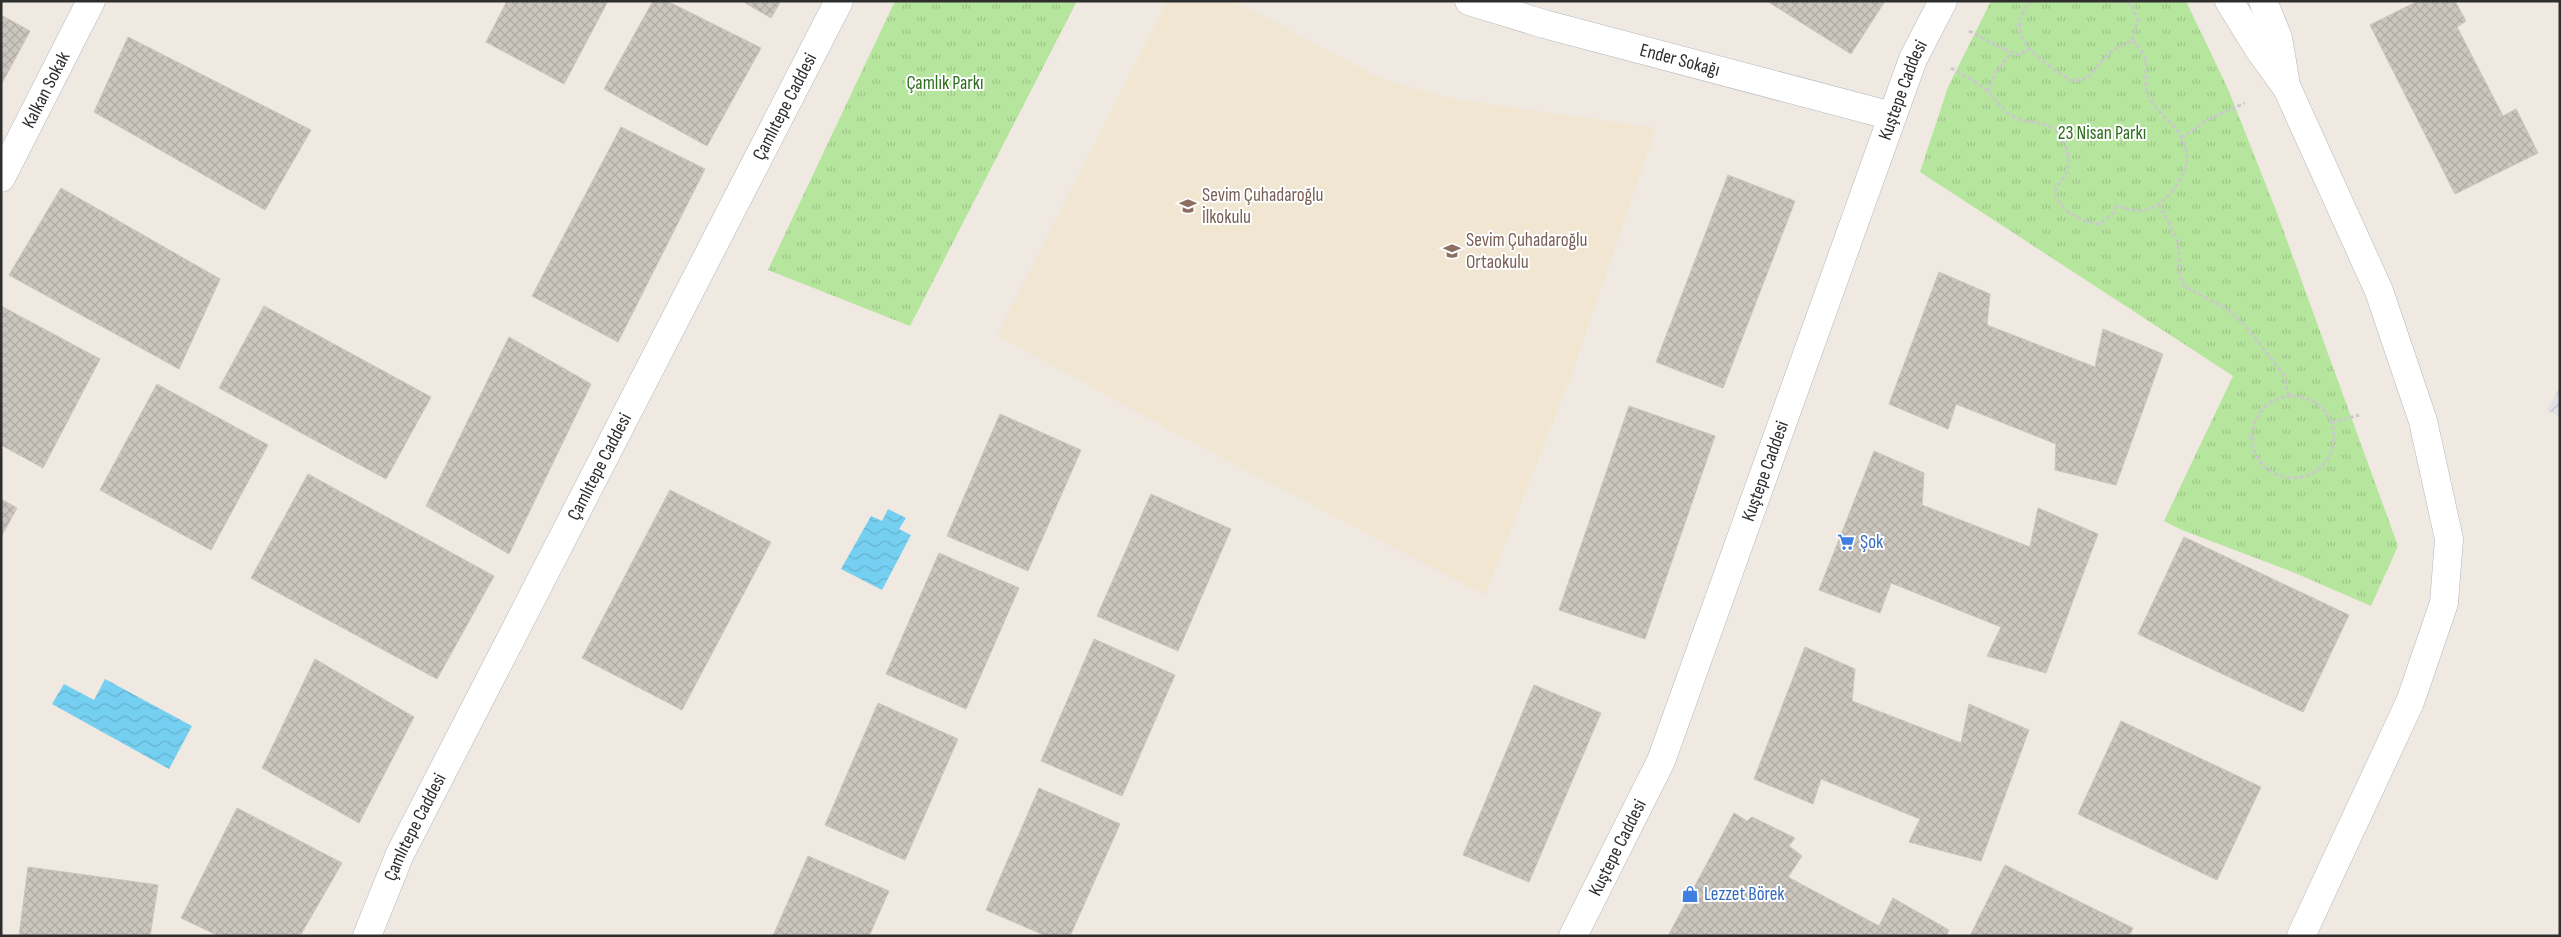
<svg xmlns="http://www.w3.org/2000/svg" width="2561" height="937" font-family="'Sofia Sans Condensed',sans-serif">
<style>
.industrial{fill:url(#industrial-furrows)}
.education{fill:#f0e6d1}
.grass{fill:url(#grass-tufts)}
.water{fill:url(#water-waves)}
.building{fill:url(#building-cross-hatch);stroke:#cbc5ba}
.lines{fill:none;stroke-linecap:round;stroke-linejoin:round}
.minor-casing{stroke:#b4b7c1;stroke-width:29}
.path{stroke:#c9c9c9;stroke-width:3;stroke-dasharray:4 2.5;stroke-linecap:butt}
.minor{stroke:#fff;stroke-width:28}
.labels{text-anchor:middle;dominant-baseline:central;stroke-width:4;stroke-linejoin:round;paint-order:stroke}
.street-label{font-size:19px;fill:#2e2e2e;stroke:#fff}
.park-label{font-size:19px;fill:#2c6e1b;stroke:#fff}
.education-label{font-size:19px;fill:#785e54;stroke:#fff;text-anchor:start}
.shop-label{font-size:19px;fill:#366cbe;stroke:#fff;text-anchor:start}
</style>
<defs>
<pattern id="industrial-furrows" width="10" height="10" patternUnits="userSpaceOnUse" patternTransform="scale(1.25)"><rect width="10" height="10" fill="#e3e1e8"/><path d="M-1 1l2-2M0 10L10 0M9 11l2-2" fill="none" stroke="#c3c1c7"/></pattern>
<pattern id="grass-tufts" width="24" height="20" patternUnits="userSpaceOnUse" patternTransform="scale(1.25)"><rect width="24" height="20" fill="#b6e59e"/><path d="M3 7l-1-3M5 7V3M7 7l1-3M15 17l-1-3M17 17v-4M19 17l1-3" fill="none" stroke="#9dc588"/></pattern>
<pattern id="water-waves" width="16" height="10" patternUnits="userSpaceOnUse" patternTransform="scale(1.25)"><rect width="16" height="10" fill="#75cff0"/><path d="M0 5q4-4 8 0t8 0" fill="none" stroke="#66b2ce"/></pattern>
<pattern id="building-cross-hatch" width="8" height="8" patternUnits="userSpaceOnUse" patternTransform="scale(1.25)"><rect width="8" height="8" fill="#cbc7bf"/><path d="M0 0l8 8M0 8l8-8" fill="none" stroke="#afaba4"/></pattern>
</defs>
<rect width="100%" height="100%" fill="#efe9e1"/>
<path class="industrial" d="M2560 387V417L2547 410Z"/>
<path class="education" d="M1167 1H1235L1379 78 1448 98 1656 128 1572 374 1485 595 1194 443 997 335Z"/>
<path class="grass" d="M895 1H1077L910 326 768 270Z
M1991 1H2186L2228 89 2277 213 2398 546 2371 606 2295 573 2182 530 2164 521 2233 376 1920 172 1948 87Z"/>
<path class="water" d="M888 509 906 518 899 529 911 535 882 590 841 569 871 516 882 521Z
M105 679 192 726 169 769 52 704 64 684 94 700Z"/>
<path class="building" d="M507 1H608L564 84 486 42Z
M653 1H667L761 48 707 146 604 89Z
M742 1H781L771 18Z
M1767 1H1885L1851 54Z
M2418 1H2455L2466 21 2457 27 2503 116 2516 109 2538 153 2455 194 2370 25Z
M1 15 30 31 1 85Z
M128 37 311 130 265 210 94 112Z
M621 127 705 169 618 342 532 296Z
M1728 175 1795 201 1723 388 1656 362Z
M61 188 220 279 179 369 9 275Z
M1939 272 1990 294 1987 325 2095 367 2103 329 2163 354 2116 485 2055 470 2056 444 1956 404 1948 429 1889 404Z
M1 306 100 359 43 468 1 445Z
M264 306 431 397 386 479 219 388Z
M509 337 591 384 509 554 426 506Z
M157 384 268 445 211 550 100 490Z
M1629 406 1715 436 1645 639 1559 610Z
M1000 414 1081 450 1028 571 947 536Z
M1874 451 1924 473 1922 505 2030 547 2038 508 2098 534 2046 673 1987 656 2001 627 1891 583 1880 613 1819 590Z
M308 474 494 576 437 679 251 578Z
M670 490 771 542 682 710 582 658Z
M1151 494 1231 529 1178 651 1097 616Z
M1 499 17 508 1 537Z
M2184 537 2349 615 2303 712 2138 634Z
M939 553 1019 588 966 709 886 674Z
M1094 639 1175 675 1122 796 1041 761Z
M1805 647 1855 669 1852 701 1961 743 1969 704 2029 730 1981 861 1909 842 1920 819 1821 779 1813 804 1754 779Z
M315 659 414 717 359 823 262 768Z
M1534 685 1601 713 1529 882 1463 855Z
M878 703 958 739 905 860 825 825Z
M2121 721 2261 787 2217 880 2078 814Z
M1039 788 1120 824 1070 936H1046L986 910Z
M237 808 342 863 300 936H219L181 918Z
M1734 813 1747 821 1752 817 1795 838 1789 846 1802 856 1788 877 1879 926 1893 898 1949 930 1946 936H1668Z
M808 856 889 891 869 936H773Z
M2005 865 2133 928 2129 936H1970Z
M28 867 158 885 150 936H19Z"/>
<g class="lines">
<g class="minor-casing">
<g id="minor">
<path id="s1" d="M1469 1 1544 24 1892 116"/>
<path d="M2229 1 2258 48 2287 88 2379 291 2423 421 2449 539 2444 603 2410 702 2301 936"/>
<path d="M2263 1 2278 38 2285 79"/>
<path id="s2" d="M1 178 91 1"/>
<path id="s3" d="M367 936 400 854 839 1"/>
<path id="s4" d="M1573 936 1661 761 1913 59 1943 1"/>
</g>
</g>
<path class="path" d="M2032 1C1997 36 2044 62 2070 80 2093 84 2095 64 2111 52 2117 47 2125 45 2132 40L2138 21 2132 6 2125 1
M1969 31 2001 48 2019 55 2029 49
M1951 68C1963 75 1977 82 1987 91 1998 100 2002 113 2018 119 2036 125 2054 120 2063 141 2069 153 2072 169 2062 180 2059 184 2056 185 2056 189 2054 210 2084 223 2100 224L2113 213 2116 206C2126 208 2138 213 2149 209 2166 204 2186 176 2187 159 2187 153 2184 143 2181 137 2173 122 2158 113 2150 99 2137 76 2159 64 2132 40
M1988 91 1996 72 2011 53
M2181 138 2205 121 2245 103
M2159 204 2178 242 2180 276 2184 286 2227 309 2245 325 2283 374 2289 396
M2252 437a41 41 0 1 1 82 0a41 41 0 1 1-82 0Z
M2331 423 2359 415"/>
<use href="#minor" class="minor"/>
</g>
<defs>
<g id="school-bare" transform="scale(1.35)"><path d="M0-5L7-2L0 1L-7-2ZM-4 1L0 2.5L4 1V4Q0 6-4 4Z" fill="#8d6e63" stroke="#fff" stroke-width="2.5" paint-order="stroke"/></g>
<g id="supermarket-bare" transform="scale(1.35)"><path d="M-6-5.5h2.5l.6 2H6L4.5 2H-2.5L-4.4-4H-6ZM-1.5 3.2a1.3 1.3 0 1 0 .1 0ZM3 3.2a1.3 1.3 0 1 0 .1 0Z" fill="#3f7fe0" stroke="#fff" stroke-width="2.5" paint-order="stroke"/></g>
<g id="shop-bare" transform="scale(1.35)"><path d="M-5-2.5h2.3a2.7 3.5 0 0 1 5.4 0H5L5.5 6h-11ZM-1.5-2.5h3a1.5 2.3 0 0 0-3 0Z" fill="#3f7fe0" stroke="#fff" stroke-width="2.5" paint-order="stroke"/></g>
</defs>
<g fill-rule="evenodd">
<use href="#school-bare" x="1188" y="206"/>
<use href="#school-bare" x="1452" y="251"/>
<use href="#supermarket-bare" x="1846" y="542"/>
<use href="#shop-bare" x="1690" y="894"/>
</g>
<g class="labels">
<g class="street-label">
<text stroke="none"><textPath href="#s1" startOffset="219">Ender Sokağı</textPath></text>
<text stroke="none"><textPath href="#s2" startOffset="99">Kalkan Sokak</textPath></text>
<text stroke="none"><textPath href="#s4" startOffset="909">Kuştepe Caddesi</textPath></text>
<text stroke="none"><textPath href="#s3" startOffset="929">Çamlıtepe Caddesi</textPath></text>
<text stroke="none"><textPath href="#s3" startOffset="524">Çamlıtepe Caddesi</textPath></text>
<text stroke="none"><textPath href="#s4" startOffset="504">Kuştepe Caddesi</textPath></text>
<text stroke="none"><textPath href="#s3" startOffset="119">Çamlıtepe Caddesi</textPath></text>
<text stroke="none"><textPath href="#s4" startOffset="99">Kuştepe Caddesi</textPath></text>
</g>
<g class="park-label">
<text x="945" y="83">Çamlık Parkı</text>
<text x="2102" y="133">23 Nisan Parkı</text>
</g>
<g class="education-label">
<text x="1202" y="195">Sevim Çuhadaroğlu<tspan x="1202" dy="22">İlkokulu</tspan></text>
<text x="1466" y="240">Sevim Çuhadaroğlu<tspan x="1466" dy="22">Ortaokulu</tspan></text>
</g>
<g class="shop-label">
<text x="1860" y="542">Şok</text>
<text x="1704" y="894">Lezzet Börek</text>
</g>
</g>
<rect width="2561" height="937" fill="none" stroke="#2e2e2e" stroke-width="5"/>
</svg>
